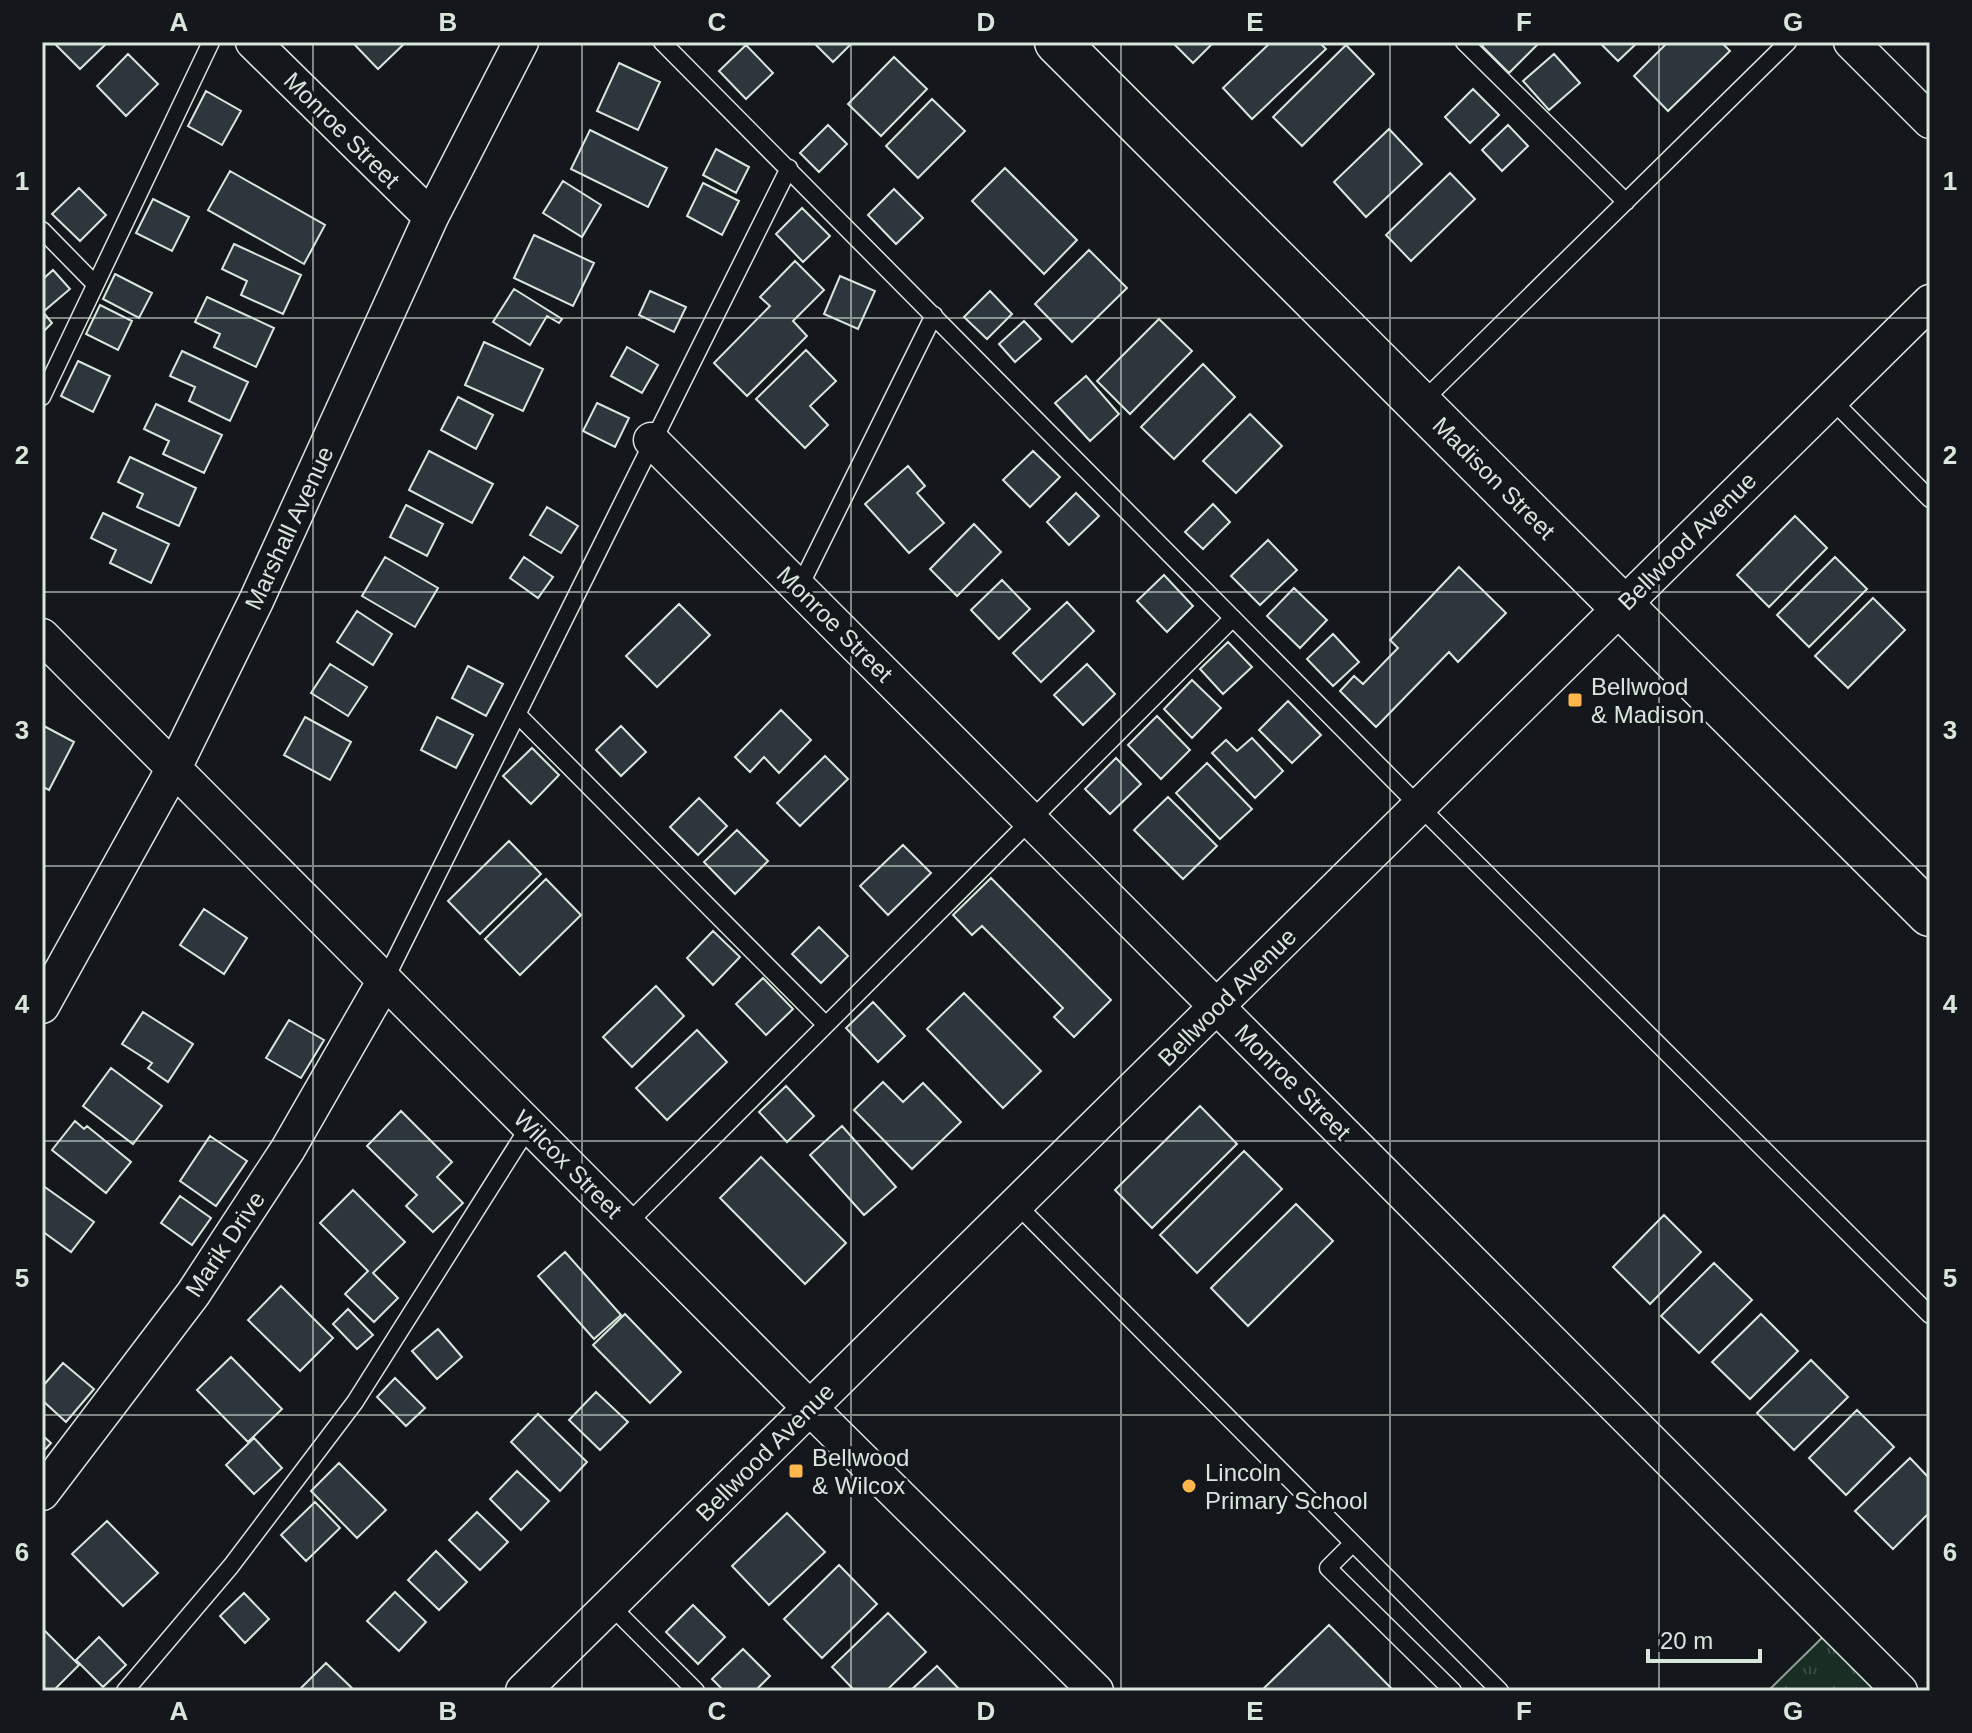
<svg xmlns="http://www.w3.org/2000/svg" width="1972" height="1733" font-family="Arial,sans-serif">
<style>
.park{fill:url(#park-tufts);stroke:#939e99;stroke-width:2}
.building{fill:#2c363c;stroke:#d8e6dc;stroke-width:2}
.lines{fill:none;stroke-linecap:round;stroke-linejoin:round}
.lane-casing{stroke:#d8e6dc;stroke-width:19}
.street-casing{stroke:#d8e6dc;stroke-width:37}
.secondary-casing{stroke:#d8e6dc;stroke-width:47}
.lane{stroke:#14181c;stroke-width:16}
.street{stroke:#14181c;stroke-width:34}
.secondary{stroke:#14181c;stroke-width:44}
.grid{fill:none;stroke:#d8e6dc;stroke-width:2;stroke-opacity:0.55}
.poi-dot{fill:#ffb74d;stroke:#14181c;stroke-width:3}
.labels{text-anchor:middle;dominant-baseline:central;stroke-width:6;stroke-linejoin:round;paint-order:stroke}
.street-label{font-size:24px;fill:#d8e6dc;stroke:#14181c}
.poi-label{font-size:24px;fill:#d8e6dc;stroke:#14181c;text-anchor:start}
.neatline{fill:none;stroke:#d8e6dc;stroke-width:3}
.grid-label{font-size:26px;text-anchor:middle;font-weight:bold;fill:#d8e6dc}
</style>
<defs>
<pattern id="park-tufts" width="24" height="20" patternUnits="userSpaceOnUse" patternTransform="scale(2)"><rect width="24" height="20" fill="#1a2d24"/><path d="M3 7l-1-3M5 7V3M7 7l1-3M15 17l-1-3M17 17v-4M19 17l1-3" fill="none" stroke="#3b4b43"/></pattern>
</defs>
<rect width="100%" height="100%" fill="#14181c"/>
<path class="park" d="M1831 1629 1892 1691H1768Z"/>
<path class="building" d="M53 42H108L80 69Z
M352 42H406L378 69Z
M813 42H853L833 62Z
M1172 42H1214L1193 63Z
M1271 42H1319L1326 49 1252 119 1223 88Z
M1486 42H1540L1509 73 1482 46Z
M1599 42H1638L1618 61Z
M1668 42H1721L1730 51 1668 111 1634 76Z
M746 45 773 73 746 99 719 71Z
M1346 45 1374 74 1302 146 1273 117Z
M128 54 158 84 126 116 97 86Z
M1554 54 1580 83 1549 110 1523 81Z
M894 57 927 89 881 136 848 104Z
M619 63 660 82 638 130 597 111Z
M1473 89 1499 115 1470 143 1445 117Z
M206 91 241 111 222 145 188 126Z
M932 99 965 131 918 178 886 146Z
M828 125 847 144 819 172 800 153Z
M1508 125 1528 146 1502 171 1482 150Z
M1389 129 1422 164 1366 217 1334 182Z
M590 130 667 168 648 207 571 169Z
M716 149 749 167 736 193 703 175Z
M1005 168 1077 240 1044 274 972 201Z
M230 171 325 225 304 264 208 210Z
M1450 173 1475 199 1411 261 1386 235Z
M563 181 601 205 582 237 543 213Z
M703 183 739 201 722 235 687 216Z
M79 188 106 215 80 241 52 214Z
M894 189 923 218 896 244 868 215Z
M153 199 189 217 172 251 136 233Z
M802 208 830 236 803 262 776 234Z
M534 235 594 263 573 306 514 278Z
M234 244 301 275 283 314 241 295 247 281 222 269Z
M1089 250 1127 288 1072 342 1035 304Z
M795 261 824 290 793 321 807 336 747 396 714 363 770 306 760 297Z
M53 270 70 289 43 312 52 323 42 333V280Z
M115 274 152 293 139 318 103 299Z
M840 276 875 291 858 329 824 314Z
M514 289 562 319 559 323 547 316 530 345 493 322Z
M650 291 686 307 674 332 639 315Z
M990 291 1012 314 987 339 964 317Z
M207 297 274 328 256 367 214 347 220 334 195 322Z
M100 305 132 321 118 350 86 334Z
M1159 319 1192 351 1130 414 1097 381Z
M1024 321 1041 339 1015 362 999 344Z
M484 342 543 369 523 411 465 385Z
M627 347 658 365 642 393 611 376Z
M806 350 836 381 810 406 828 425 805 448 756 399Z
M182 351 248 382 230 421 189 401 195 387 170 376Z
M78 361 110 376 93 412 61 396Z
M1203 364 1235 397 1174 459 1141 427Z
M1086 376 1119 414 1090 441 1055 403Z
M458 397 493 415 476 449 441 430Z
M597 403 629 418 615 447 583 431Z
M156 404 222 435 204 473 163 454 169 441 144 429Z
M1250 414 1282 446 1236 493 1203 461Z
M429 451 493 484 472 523 409 490Z
M1033 451 1060 477 1030 507 1003 480Z
M130 457 196 488 179 526 137 507 143 494 118 482Z
M908 466 925 486 917 493 944 523 909 553 865 504Z
M1076 493 1099 516 1069 545 1047 522Z
M1213 504 1230 522 1203 549 1185 532Z
M406 505 443 524 427 556 390 537Z
M547 507 578 526 561 553 530 535Z
M103 513 169 544 151 583 110 563 116 550 91 538Z
M1795 516 1827 548 1769 607 1737 575Z
M974 524 1001 552 957 596 930 569Z
M1268 540 1297 570 1260 605 1231 576Z
M385 557 438 588 415 627 362 596Z
M524 557 553 577 538 598 510 578Z
M1835 557 1867 589 1809 647 1777 615Z
M1459 567 1506 613 1458 662 1449 652 1376 727 1340 691 1354 676 1363 684 1398 648 1390 640Z
M1164 575 1193 606 1167 632 1137 601Z
M1002 580 1030 609 999 639 971 610Z
M1294 588 1327 620 1300 648 1267 616Z
M1873 598 1905 630 1848 688 1815 656Z
M1067 602 1094 631 1041 682 1013 653Z
M679 604 710 635 657 687 626 656Z
M357 611 392 634 373 665 337 642Z
M1333 634 1359 662 1333 686 1307 659Z
M1228 642 1252 667 1223 694 1200 669Z
M330 664 367 687 348 716 311 693Z
M1087 664 1115 694 1083 725 1054 695Z
M468 666 503 684 486 716 452 698Z
M1192 680 1221 708 1192 738 1164 709Z
M1288 701 1321 735 1292 763 1259 730Z
M781 710 811 740 779 773 764 757 750 772 735 757Z
M1157 716 1190 750 1161 779 1128 745Z
M305 717 351 742 330 780 284 755Z
M437 717 473 735 456 768 421 750Z
M42 725 74 742 49 790 42 786Z
M621 726 646 752 621 776 596 750Z
M1252 738 1283 771 1255 798 1212 753 1226 740 1237 751Z
M532 748 559 775 531 804 503 776Z
M825 756 848 779 800 826 777 803Z
M1116 758 1141 784 1110 814 1085 789Z
M1207 763 1252 809 1220 839 1176 793Z
M1168 797 1217 846 1183 879 1134 830Z
M699 798 727 826 698 855 670 827Z
M737 830 768 861 735 894 704 862Z
M509 841 541 874 480 934 448 901Z
M903 845 931 873 888 915 860 886Z
M991 878 1111 1000 1074 1037 1054 1017 1063 1008 982 926 972 935 953 915Z
M546 879 581 915 520 975 485 939Z
M204 909 247 938 224 974 180 945Z
M819 927 848 956 821 983 792 954Z
M713 931 740 957 713 985 687 958Z
M763 978 793 1009 766 1035 736 1004Z
M656 986 684 1016 632 1067 603 1037Z
M964 993 1041 1071 1003 1108 927 1029Z
M873 1002 905 1036 878 1062 846 1028Z
M143 1012 193 1044 168 1082 148 1068 152 1063 122 1044Z
M289 1020 324 1040 301 1078 266 1058Z
M697 1030 727 1062 667 1120 636 1088Z
M111 1068 162 1106 133 1144 83 1106Z
M883 1082 903 1102 923 1083 961 1122 912 1169 854 1110Z
M786 1086 814 1116 787 1142 759 1112Z
M1200 1106 1237 1144 1152 1228 1115 1190Z
M401 1111 452 1162 437 1177 463 1203 433 1232 406 1206 417 1195 367 1146Z
M75 1121 84 1129 87 1126 131 1162 106 1193 52 1150Z
M842 1126 896 1187 864 1215 810 1155Z
M210 1136 247 1161 216 1206 180 1181Z
M1244 1151 1282 1189 1197 1273 1160 1235Z
M761 1157 846 1243 805 1284 720 1198Z
M42 1185 94 1222 71 1252 42 1231Z
M353 1190 405 1242 373 1273 398 1298 374 1322 345 1294 368 1271 320 1223Z
M180 1196 211 1218 192 1245 161 1223Z
M1296 1204 1333 1241 1248 1326 1211 1288Z
M1664 1215 1701 1252 1650 1304 1613 1267Z
M565 1252 621 1315 594 1339 538 1276Z
M1714 1263 1752 1300 1699 1353 1661 1316Z
M281 1286 333 1338 300 1371 248 1320Z
M348 1309 373 1335 357 1349 333 1324Z
M625 1314 681 1372 650 1403 593 1345Z
M1761 1314 1798 1351 1750 1399 1712 1362Z
M438 1329 462 1357 437 1379 412 1351Z
M231 1357 282 1409 248 1442 197 1390Z
M1811 1360 1848 1397 1794 1450 1757 1413Z
M63 1363 94 1389 66 1422 42 1400V1387Z
M395 1378 425 1408 406 1426 377 1397Z
M596 1392 628 1422 600 1450 569 1420Z
M1857 1410 1894 1447 1846 1495 1809 1458Z
M538 1414 587 1462 560 1491 511 1442Z
M42 1435 51 1443 42 1453Z
M254 1438 282 1468 254 1494 226 1465Z
M1910 1458 1930 1479V1512L1893 1549 1855 1511Z
M339 1463 386 1510 357 1538 311 1491Z
M517 1471 549 1501 521 1530 490 1499Z
M315 1502 340 1528 306 1561 281 1535Z
M477 1512 508 1542 480 1570 449 1540Z
M787 1513 825 1552 769 1605 732 1566Z
M107 1521 158 1573 123 1606 72 1554Z
M436 1551 467 1582 439 1610 408 1580Z
M839 1565 877 1604 822 1658 784 1619Z
M395 1592 426 1622 399 1651 367 1621Z
M244 1593 269 1619 245 1643 220 1616Z
M693 1605 725 1637 698 1664 666 1632Z
M888 1613 926 1652 886 1691H855L832 1667Z
M1329 1625 1394 1691H1261Z
M42 1628 79 1665 53 1691H42Z
M99 1637 126 1665 103 1687 76 1660Z
M743 1649 770 1676 755 1691H724L712 1679Z
M326 1663 355 1691H298Z
M937 1666 961 1691H910Z"/>
<g class="lines">
<g class="lane-casing">
<path id="lane" d="M662 42 1420 807 1930 1315
M1464 42 1626 202
M42 230 95 284
M42 397 211 42
M1831 399 1930 499
M1421 403 1788 42
M799 588 934 315
M519 716 826 1025
M385 980C522 710 652 438 789 168
M1017 1205 1500 1691
M627 1224 1233 618
M1353 1543 1328 1568 1453 1691
M610 1605 696 1691
M125 1691 231 1566 355 1402 530 1125"/>
</g>
<g class="street-casing">
<path id="street" d="M253 42 431 217
M1851 42 1930 121
M651 440 1900 1691
M42 636 810 1408 1096 1691
M42 1006 174 768 256 601 431 217 521 42
M42 1493 193 1294 288 1149 385 980
M523 1691 1930 302"/>
</g>
<g class="secondary-casing">
<path id="secondary" d="M1057 42 1930 914"/>
</g>
<use href="#lane" class="lane"/>
<use href="#street" class="street"/>
<use href="#secondary" class="secondary"/>
</g>
<path class="grid" d="M313 42V1691M582 42V1691M851 42V1691M1121 42V1691M1390 42V1691M1659 42V1691M42 318H1930M42 592H1930M42 866H1930M42 1141H1930M42 1415H1930"/>
<g class="poi-dot">
<rect x="1567" y="692" width="16" height="16" rx="4"/>
<rect x="788" y="1463" width="16" height="16" rx="4"/>
<circle cx="1189" cy="1486" r="8"/>
</g>
<g class="labels">
<g class="street-label">
<text transform="translate(342 130) rotate(45)">Monroe Street</text>
<text transform="translate(1494 478) rotate(45)">Madison Street</text>
<text transform="translate(289 528) rotate(-65)">Marshall Avenue</text>
<text transform="translate(1687 541) rotate(-45)">Bellwood Avenue</text>
<text transform="translate(835 624) rotate(45)">Monroe Street</text>
<text transform="translate(1227 997) rotate(-45)">Bellwood Avenue</text>
<text transform="translate(1293 1082) rotate(45)">Monroe Street</text>
<text transform="translate(568 1164) rotate(45)">Wilcox Street</text>
<text transform="translate(225 1244) rotate(-56)">Marik Drive</text>
<text transform="translate(765 1452) rotate(-45)">Bellwood Avenue</text>
</g>
<g class="poi-label">
<text x="1591" y="686">Bellwood<tspan x="1591" dy="28">&amp; Madison</tspan></text>
<text x="812" y="1457">Bellwood<tspan x="812" dy="28">&amp; Wilcox</tspan></text>
<text x="1205" y="1472">Lincoln<tspan x="1205" dy="28">Primary School</tspan></text>
</g>
</g>
<rect width="1972" height="1733" fill="none" stroke="#14181c" stroke-width="88"/>
<path d="M1648 1649v12h112v-12" fill="none" stroke="#d8e6dc" stroke-width="4"/>
<text x="1660" y="1649" font-size="24" fill="#d8e6dc" stroke="#14181c" stroke-width="6" paint-order="stroke">20 m</text>
<rect x="44" y="44" width="1884" height="1645" class="neatline"/>
<g class="grid-label">
<text x="179" y="31">A</text>
<text x="448" y="31">B</text>
<text x="717" y="31">C</text>
<text x="986" y="31">D</text>
<text x="1255" y="31">E</text>
<text x="1524" y="31">F</text>
<text x="1793" y="31">G</text>
<text x="22" y="190">1</text>
<text x="1950" y="190">1</text>
<text x="22" y="464">2</text>
<text x="1950" y="464">2</text>
<text x="22" y="739">3</text>
<text x="1950" y="739">3</text>
<text x="22" y="1013">4</text>
<text x="1950" y="1013">4</text>
<text x="22" y="1287">5</text>
<text x="1950" y="1287">5</text>
<text x="22" y="1561">6</text>
<text x="1950" y="1561">6</text>
<text x="179" y="1720">A</text>
<text x="448" y="1720">B</text>
<text x="717" y="1720">C</text>
<text x="986" y="1720">D</text>
<text x="1255" y="1720">E</text>
<text x="1524" y="1720">F</text>
<text x="1793" y="1720">G</text>
</g>
</svg>
